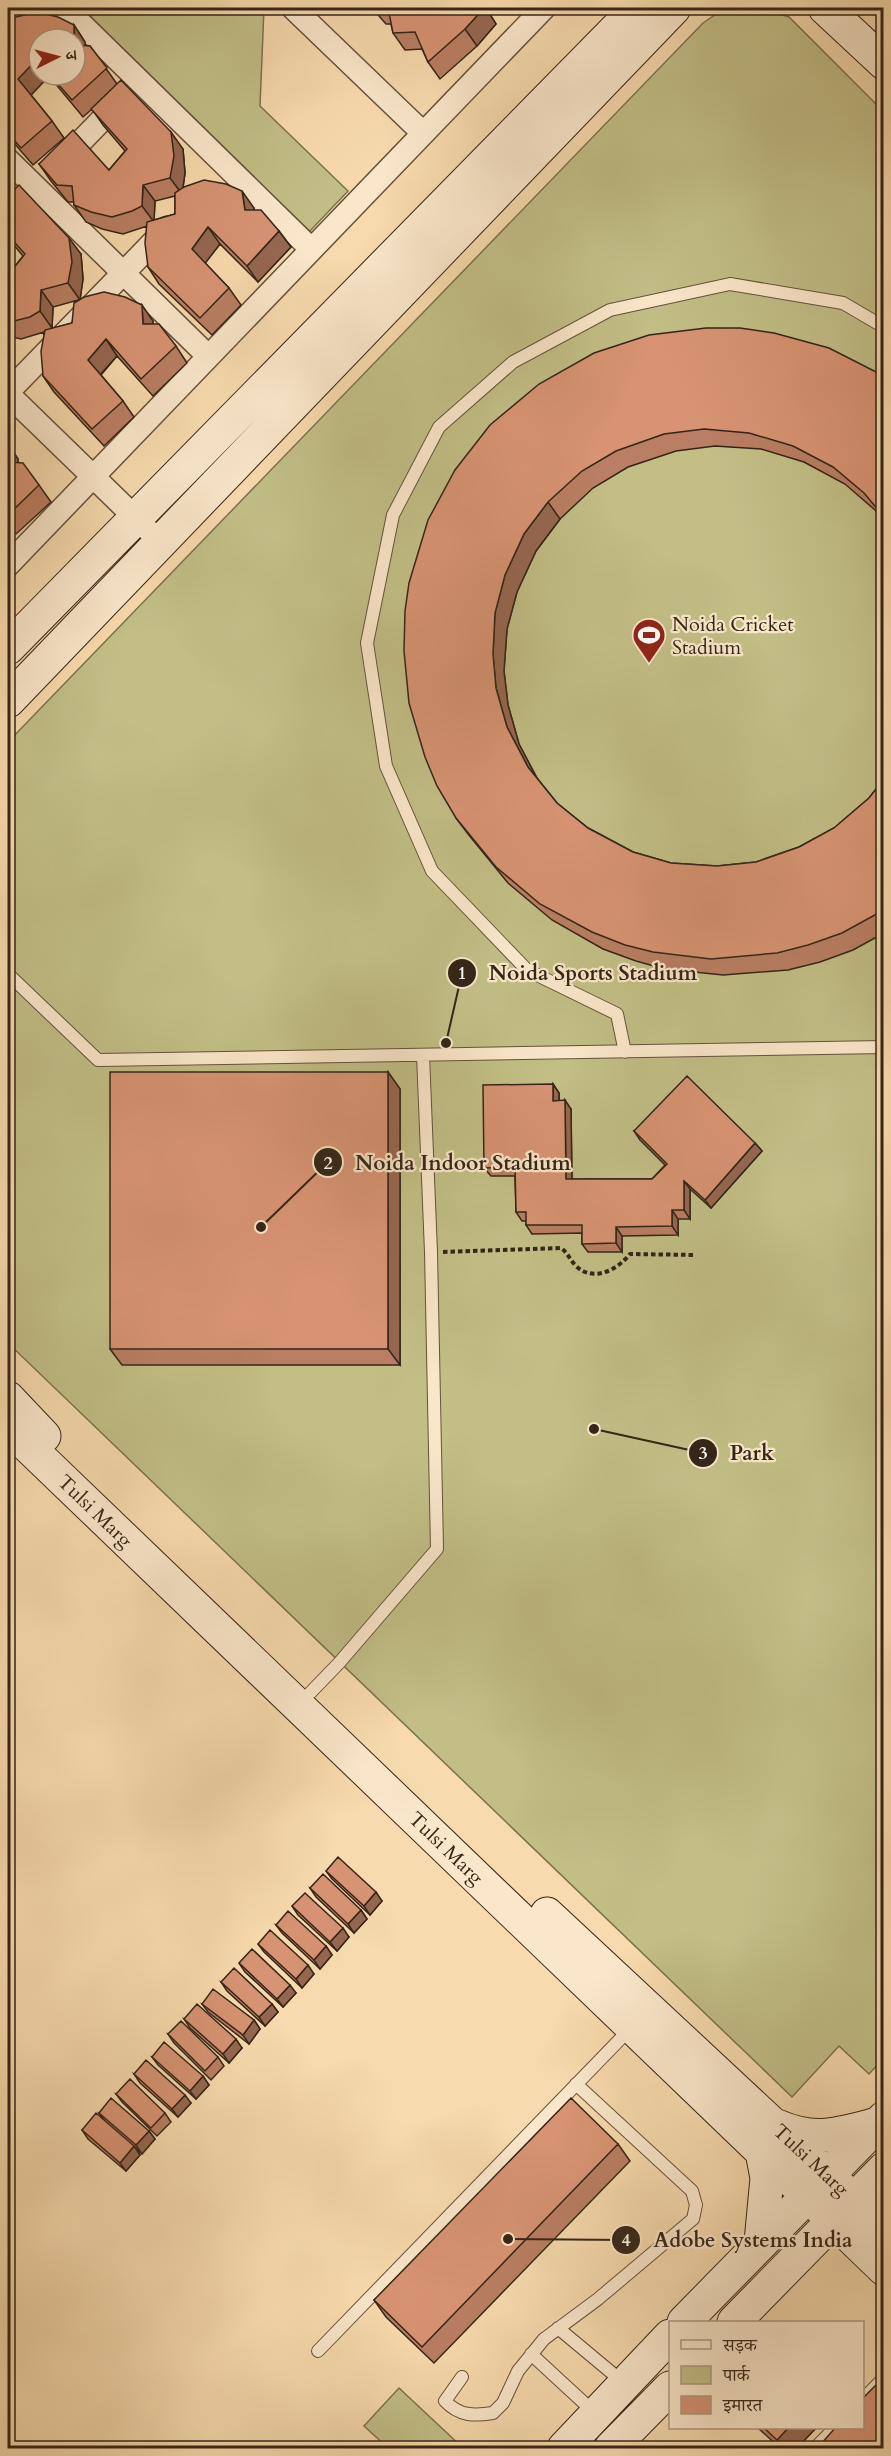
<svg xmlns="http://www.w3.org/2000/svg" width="891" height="2456" font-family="Cardo,'Noto Serif Devanagari',serif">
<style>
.green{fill:#c2be86;stroke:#7b724e;stroke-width:1.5}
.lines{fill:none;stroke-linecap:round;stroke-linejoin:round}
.lane-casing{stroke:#65523c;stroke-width:14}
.street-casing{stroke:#65523c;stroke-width:25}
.secondary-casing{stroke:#342517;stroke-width:35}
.path{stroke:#342517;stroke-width:4;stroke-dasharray:4.5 3;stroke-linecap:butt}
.lane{stroke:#fae7ca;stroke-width:12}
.street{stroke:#fae7ca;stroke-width:22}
.secondary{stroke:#fae7ca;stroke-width:33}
.wall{fill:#b97e63;stroke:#342517;stroke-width:1.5;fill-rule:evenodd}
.shaded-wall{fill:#966750;stroke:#342517;stroke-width:1.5}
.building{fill:#d79373;stroke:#342517;stroke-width:1.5}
.labels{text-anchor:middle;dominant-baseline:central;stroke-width:4.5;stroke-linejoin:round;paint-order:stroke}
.poi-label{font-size:20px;fill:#342517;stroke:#fae7ca;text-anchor:start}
.street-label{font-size:20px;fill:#342517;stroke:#fae7ca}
.leader{fill:none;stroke:#342517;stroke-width:2}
.callout-dot{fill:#342517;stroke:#fae7ca;stroke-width:2}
.mark-label{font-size:18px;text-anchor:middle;font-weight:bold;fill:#fff}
.callout-label{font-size:21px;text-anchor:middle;font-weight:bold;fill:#342517;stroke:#fae7ca;stroke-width:4.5;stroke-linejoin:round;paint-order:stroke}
</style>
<rect width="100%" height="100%" fill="#f7daad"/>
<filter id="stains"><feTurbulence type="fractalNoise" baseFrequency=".00333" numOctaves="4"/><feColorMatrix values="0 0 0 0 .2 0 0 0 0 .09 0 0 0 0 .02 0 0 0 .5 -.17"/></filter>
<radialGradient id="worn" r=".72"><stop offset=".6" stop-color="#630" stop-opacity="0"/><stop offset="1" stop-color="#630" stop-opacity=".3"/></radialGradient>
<path class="green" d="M78 8H264L260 106 348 191 309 232Z
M725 8H760L789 17 883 111 884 2058 869 2074 839 2046 792 2097 8 1343V742L703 23Z
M399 2388 463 2448H388L364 2426Z"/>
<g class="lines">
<g class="lane-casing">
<path id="lane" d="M8 974 98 1060 884 1047
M625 1052 617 1014 527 970 432 871 386 766 367 643 393 515 439 427 513 362 610 310 730 284 843 303 884 327
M310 1693 339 1663 437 1549 431 1252 423 1055
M558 2328 624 2383
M318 2351 630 2029
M531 2354 596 2414
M462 2377 445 2401C459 2416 474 2416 493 2413L503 2403 518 2371 544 2339 598 2299 693 2219 696 2205 692 2191 576 2084
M862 2400 884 2378
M815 2448 835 2428"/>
</g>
<g class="street-casing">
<path id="street" d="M65 8 311 249
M293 8 423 133
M8 44 43 8
M8 160 208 356
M61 162 122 99
M8 392 167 228
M8 394 146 528
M8 565 544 8"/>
</g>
<g class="secondary-casing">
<path id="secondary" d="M825 8 884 63
M8 648 637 8
M8 701 674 8
M8 1398 44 1436
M8 1427 884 2269
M547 1914 884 2228
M777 2126C816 2143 838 2134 878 2124
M761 2242 767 2178 762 2152
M684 2322 884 2118
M734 2322 884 2169
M564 2448 670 2336
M611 2448 670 2388"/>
</g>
<path class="path" d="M443 1252 561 1248C568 1253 570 1260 576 1266 594 1283 618 1269 630 1254L695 1255"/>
<use href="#lane" class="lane"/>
<use href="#street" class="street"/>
<use href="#secondary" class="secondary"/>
</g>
<path class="wall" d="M8 8H12L10 19 74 25 85 42V45L90 46 117 84 183 149 185 173 183 188 254 208V210L279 231 291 247 258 282 220 244 205 263 229 288 241 305 212 335 159 284 148 267 147 226 123 234 102 229 86 222 74 205V202H68L51 181 39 164 109 170 125 151 103 125 92 109 83 117 49 76 31 95 52 121 64 138 33 165 8 136ZM39 39 75 75H39ZM175 196V214L154 220 155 201Z
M372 8H486L496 24 477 46 440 79 428 62 422 49 405 50 393 33 391 24H386Z
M8 196 81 254 83 279 80 299 153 321V324L176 346 187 363 153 396 117 356 101 375 123 401 134 417 104 446 54 392 43 376 44 332 21 339 8 336V275L23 256 8 238ZM78 300 72 323 50 329 52 328 53 307Z
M884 376V520L875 510 845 484 804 462 761 449 715 446 676 451 628 467 593 488 560 519 536 551 517 592 507 629 504 671 508 705 519 744 537 778 557 803 588 828 633 852 671 863 717 866 756 862 799 847 834 828 869 798 884 779V933L853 950 820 962 788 970 723 975 665 969 636 961 603 949 552 920 508 883 468 834 456 818 455 470Z
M8 444 18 459V463L39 485 51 502 16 534 8 524Z
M388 1072 400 1089V1365H122L110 1349Z
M553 1084 559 1093V1101L571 1109 572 1179H652L665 1165 640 1140 634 1131 755 1143 762 1151 711 1208 690 1189V1219H678V1235L622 1236V1252H588L582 1244V1233L532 1234 526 1225V1221H522L516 1212 515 1176H491L484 1168Z
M326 1871 382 1901 370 1915 332 1879Z
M310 1888 361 1910 367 1919 354 1933 316 1897Z
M292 1906 349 1937 337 1951 298 1915Z
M276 1925 326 1946 332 1955 320 1969 282 1933Z
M258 1944 314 1974 302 1988 264 1952Z
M239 1963 296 1993 283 2007 245 1972Z
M221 1982 272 2004 278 2012 265 2026 227 1991Z
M202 2004 254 2020 260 2029 249 2044 208 2012Z
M184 2019 242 2048 229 2063 190 2028Z
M168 2034 218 2057 224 2066 211 2080 174 2043Z
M152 2057 203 2076 209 2085 196 2099 158 2065Z
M134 2074 191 2103 178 2117 140 2083Z
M116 2094 165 2113 171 2122 157 2136 122 2102Z
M99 2113 149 2131 155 2139 142 2154 135 2147 140 2155 126 2171 88 2139 82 2130 104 2120Z
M618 2144 630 2161 434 2363 386 2317 374 2300Z
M757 2427H817L797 2448H780Z"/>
<path class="shaded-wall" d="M8 8H12L10 21 8 17Z
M484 8H486L496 24 477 46 465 29Z
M74 25 85 42 86 61 75 46Z
M37 59 39 62V75L49 76 30 96 18 79Z
M171 132 183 149 185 173 182 194 170 178Z
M143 185 155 201 154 222 142 206Z
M242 191 254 208 256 227 245 210Z
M208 227 220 244 203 266 192 249Z
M279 231 291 247 258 282 247 266Z
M69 238 81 254 83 279 80 300 68 283Z
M41 290 53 307 52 328 40 311Z
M142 305 153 321 154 340 143 324Z
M106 339 117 356 99 376 88 360Z
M8 444 18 459V478L8 463Z
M548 502 560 519 536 551 517 592 507 629 504 671 508 705 519 744 540 784 528 767 507 727 496 688 493 654 495 613 505 575 524 534Z
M388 1072 400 1089V1365L388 1349Z
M553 1084 559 1093V1109L553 1101Z
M565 1100 571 1109 572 1188 566 1179Z
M755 1143 762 1151 711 1208 705 1200Z
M684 1181 690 1189V1219L684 1210Z
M672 1210 678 1219V1235L672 1226Z
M616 1227 622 1236V1252L616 1243Z
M376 1892 382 1901 370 1915 364 1906Z
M361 1910 367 1919 354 1933 348 1924Z
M343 1928 349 1937 337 1951 330 1942Z
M326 1946 332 1955 320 1969 314 1960Z
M308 1965 314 1974 302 1988 296 1979Z
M290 1985 296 1993 283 2007 277 1999Z
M272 2004 278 2012 265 2026 259 2017Z
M254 2020 260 2029 249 2044 243 2035Z
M236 2039 242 2048 229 2063 223 2054Z
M203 2076 209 2085 196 2099 190 2091Z
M185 2095 191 2103 178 2117 172 2109Z
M149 2131 155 2139 142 2154 136 2145Z
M134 2146 140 2155 126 2171 120 2163Z
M789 2427H817L797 2448H783L777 2440Z"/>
<path class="building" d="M380 8H484L465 29 428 62 415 32 393 33 388 8Z
M37 12 58 17 74 25V39H39V61L37 59 18 79 52 121 21 148 8 133V21L16 17Z
M75 45 90 46 107 68 72 100 50 75H75Z
M121 80 171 132 174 156 170 178 143 185 142 206 132 211 112 217 91 212 74 205 72 186 57 185 39 164 73 130 109 170 127 149 91 109Z
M204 180 226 184 242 191 245 210H261L279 231 247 266 208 227 192 249 229 288 200 318 148 267 145 243 147 222 175 214V193L184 187Z
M19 185 69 238 72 262 68 283 41 290 40 311 30 317 10 322H8V275L25 254 8 235V196Z
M104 292 125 297 142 305 143 324H159L176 346 141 379 106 339 88 360 123 401 92 429 43 376 41 351 45 330 72 323 74 303 84 297Z
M706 328H740L774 333 829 348 884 376V517L864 493 833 467 793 446 749 433 704 429 664 434 616 451 582 471 548 502 524 534 505 575 495 613 493 654 496 688 507 727 528 767 557 803 588 828 633 852 671 863 717 866 756 862 799 847 834 828 869 798 884 779V910L842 933 808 945 777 953 711 959 653 952 625 945 592 932 540 904 496 867 456 818 437 786 425 757 409 703 404 651 405 611 409 583 428 520 455 470 490 425 539 384 594 353 649 335Z
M8 462 23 463 39 485 8 515Z
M110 1072H388V1349H110Z
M687 1076 755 1143 705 1200 684 1181V1210H672V1226L616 1227V1243L582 1244V1225H526V1212H516L515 1167 484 1168 483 1085 553 1084V1101L565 1100 566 1179H652L667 1164 634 1131Z
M338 1857 376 1892 364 1906 326 1871Z
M323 1874 361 1910 348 1924 310 1888Z
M305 1893 343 1928 330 1942 292 1906Z
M288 1911 326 1946 314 1960 276 1925Z
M270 1930 308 1965 296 1979 258 1944Z
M252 1949 290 1985 277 1999 239 1963Z
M234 1968 272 2004 259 2017 221 1982Z
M213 1989 254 2020 243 2035 202 2004Z
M197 2004 236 2039 223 2054 184 2019Z
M181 2021 218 2057 205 2071 168 2034Z
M164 2042 203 2076 190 2091 152 2057Z
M146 2060 185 2095 172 2109 134 2074Z
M130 2079 165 2113 151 2128 116 2094Z
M111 2098 149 2131 136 2145 99 2113Z
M571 2098 618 2144 422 2347 374 2300Z
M96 2113 134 2146 120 2163 82 2130Z
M879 2382 884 2386V2448H826L821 2444 836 2427H862V2399Z
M763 2427H789L777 2440Z"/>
<defs>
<g id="stadium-pin" transform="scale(1.725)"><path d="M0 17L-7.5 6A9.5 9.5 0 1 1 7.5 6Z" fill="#8f2418" stroke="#fae7ca"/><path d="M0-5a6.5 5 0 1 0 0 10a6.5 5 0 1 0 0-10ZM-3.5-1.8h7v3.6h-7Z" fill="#fff"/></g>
</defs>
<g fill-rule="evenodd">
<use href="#stadium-pin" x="649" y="635"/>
</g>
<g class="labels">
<g class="poi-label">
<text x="672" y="624">Noida Cricket<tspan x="672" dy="23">Stadium</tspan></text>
</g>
<g class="street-label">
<text transform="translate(95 1511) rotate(44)">Tulsi Marg</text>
<text transform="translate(446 1848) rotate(44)">Tulsi Marg</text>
<text transform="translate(811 2160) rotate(43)">Tulsi Marg</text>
</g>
</g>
<path class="leader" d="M446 1043L462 973M261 1227L328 1162M594 1429L703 1453M508 2239L626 2240"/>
<g class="callout-dot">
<circle cx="446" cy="1043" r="6"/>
<circle cx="261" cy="1227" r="6"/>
<circle cx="594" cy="1429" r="6"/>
<circle cx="508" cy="2239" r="6"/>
<circle cx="462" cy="973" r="15"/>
<circle cx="328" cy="1162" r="15"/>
<circle cx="703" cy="1453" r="15"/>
<circle cx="626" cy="2240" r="15"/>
</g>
<g class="mark-label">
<text x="462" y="979">1</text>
<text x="328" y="1169">2</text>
<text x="703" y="1459">3</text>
<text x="626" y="2246">4</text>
</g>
<g class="callout-label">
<text x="593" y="980">Noida Sports Stadium</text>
<text x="463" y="1170">Noida Indoor Stadium</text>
<text x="752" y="1460">Park</text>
<text x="753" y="2247">Adobe Systems India</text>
</g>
<rect width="891" height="2456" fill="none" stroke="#f7daad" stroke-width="30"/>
<rect x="9" y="9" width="873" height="2438" fill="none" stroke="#342517" stroke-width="3"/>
<rect x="15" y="15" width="861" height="2426" fill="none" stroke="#342517" stroke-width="1.5"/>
<rect x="669" y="2321" width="195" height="108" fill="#fae7ca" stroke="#ab9982" stroke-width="1.5"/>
<rect x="681" y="2340" width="30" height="9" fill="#fae7ca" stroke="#ab9982" stroke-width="1.5"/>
<text x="723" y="2351" font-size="18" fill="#342517">सड़क</text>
<rect x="681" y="2366" width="30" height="18" fill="#c2be86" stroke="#ab9982" stroke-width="1.5"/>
<text x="723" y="2381" font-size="18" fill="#342517">पार्क</text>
<rect x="681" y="2396" width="30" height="18" fill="#d79373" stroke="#ab9982" stroke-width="1.5"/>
<text x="723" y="2411" font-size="18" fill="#342517">इमारत</text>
<g transform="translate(57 57) rotate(84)"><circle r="28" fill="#fae7ca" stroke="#ab9982" stroke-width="1.5"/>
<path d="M0-4.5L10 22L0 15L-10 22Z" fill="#8f2418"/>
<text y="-9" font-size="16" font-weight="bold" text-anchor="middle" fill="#342517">उ</text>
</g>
<rect width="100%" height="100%" filter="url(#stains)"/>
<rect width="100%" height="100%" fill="url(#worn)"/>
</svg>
